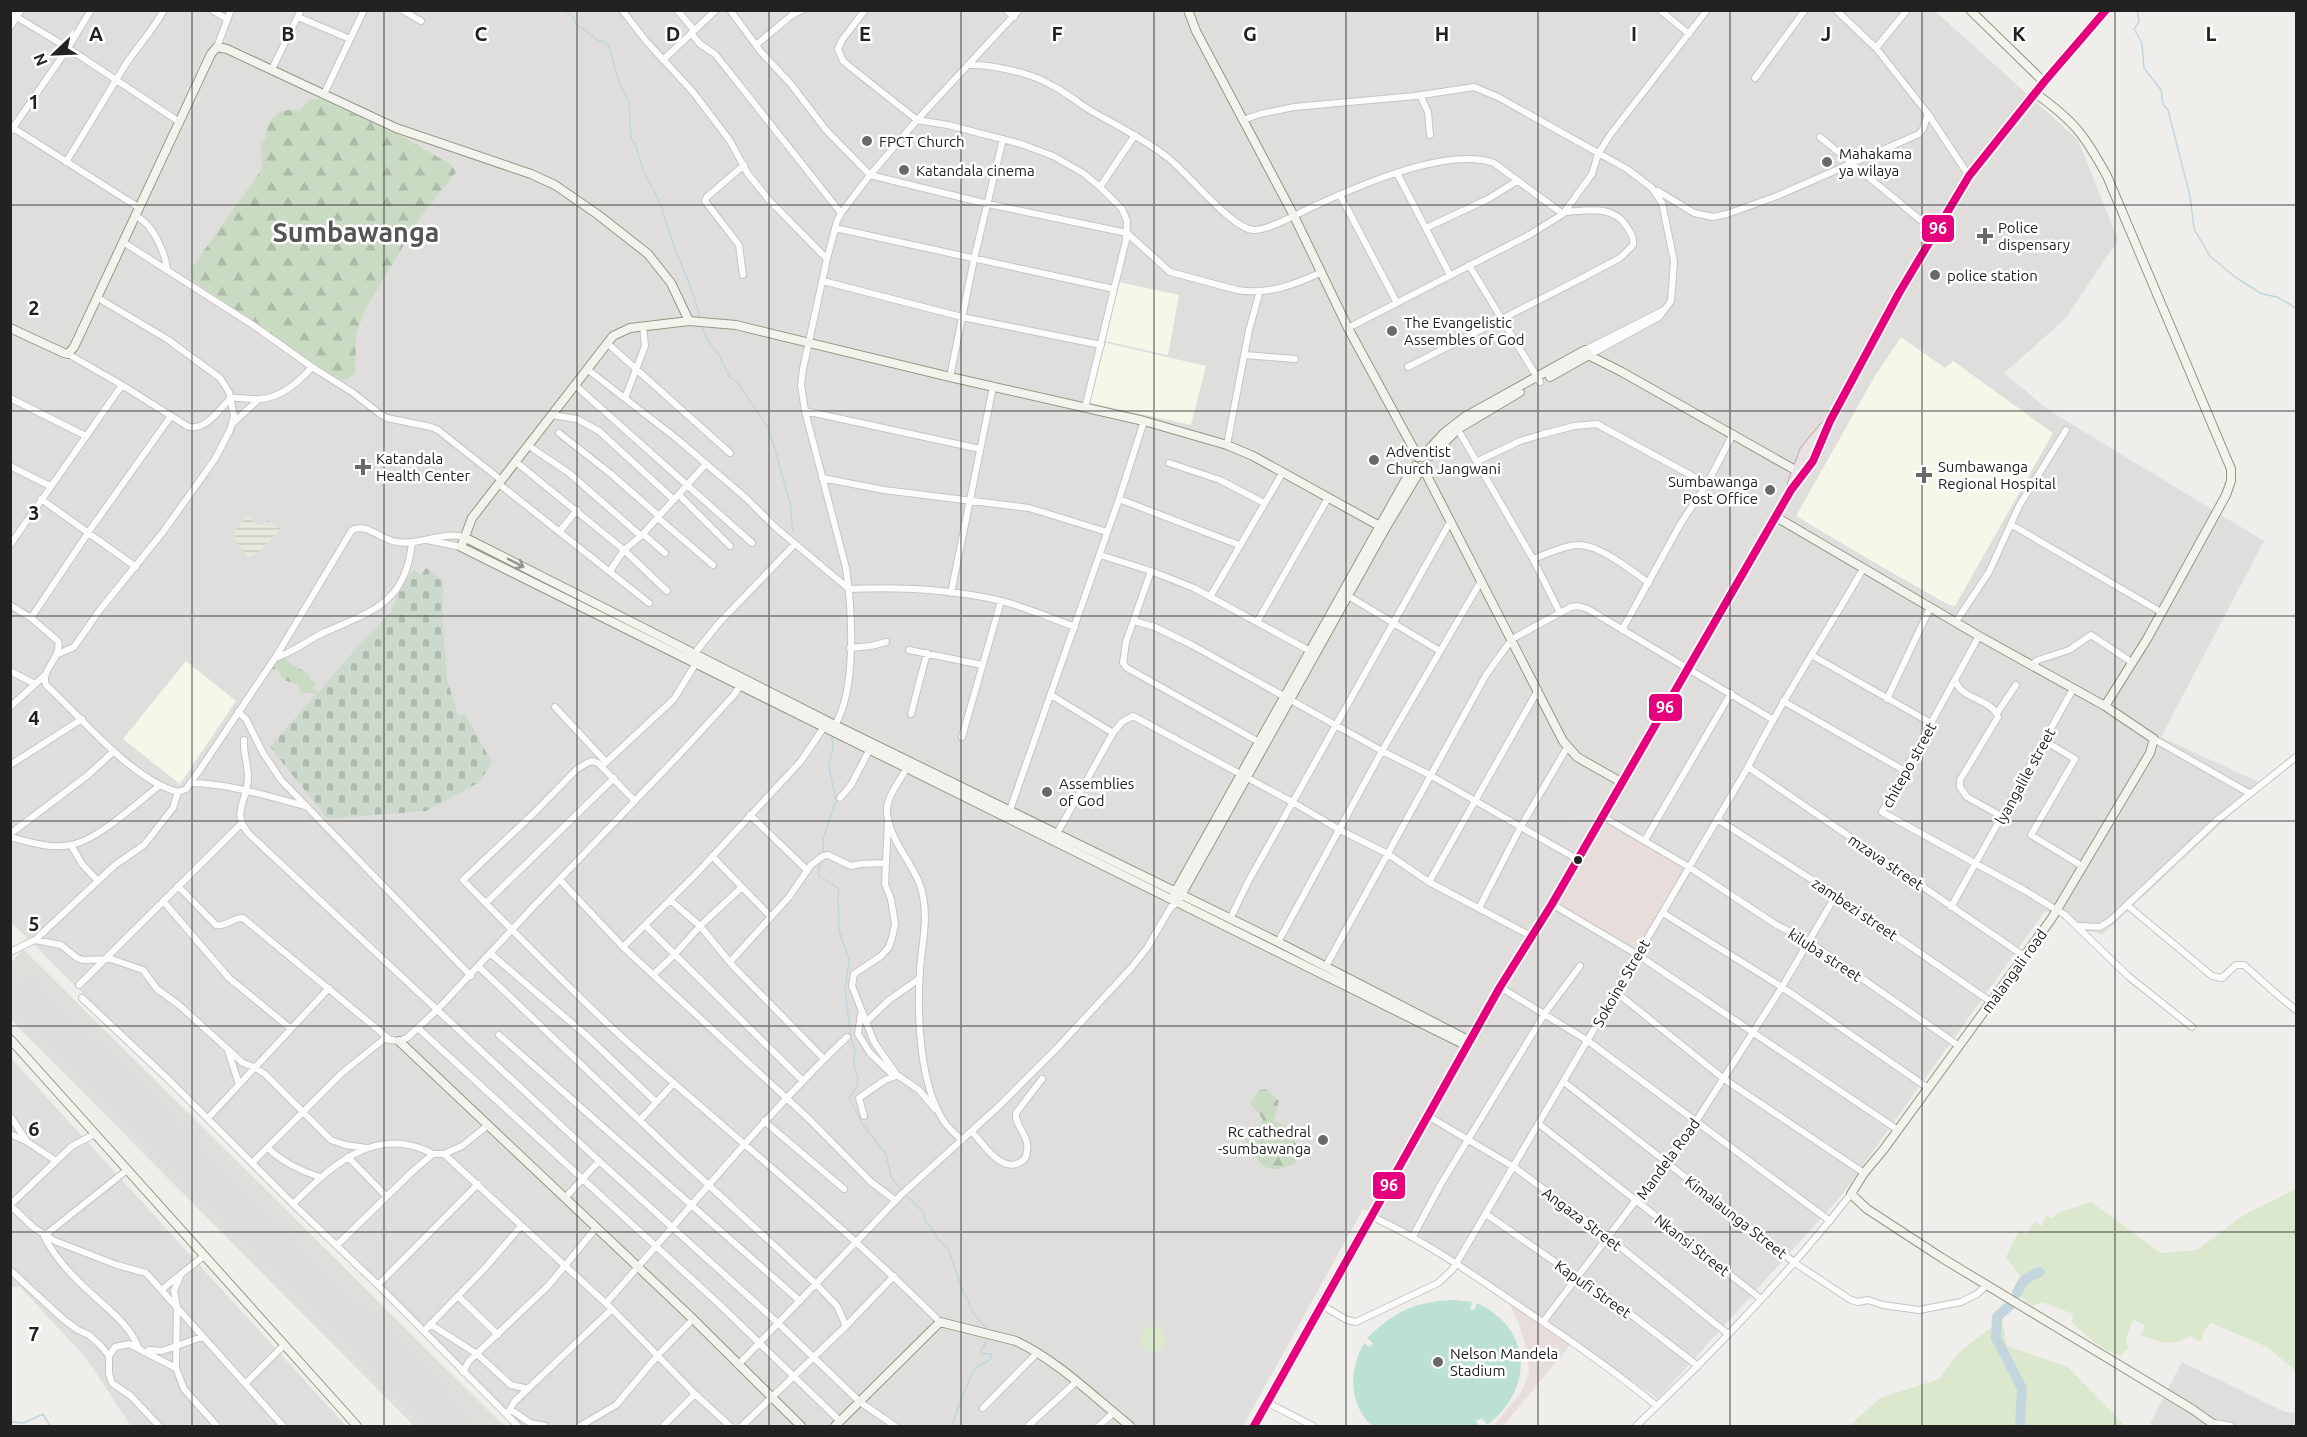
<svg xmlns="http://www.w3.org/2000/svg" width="2307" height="1437" font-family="Ubuntu,sans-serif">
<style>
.residential{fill:#dfdedc}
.commercial{fill:#e7dddb}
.education{fill:#f6f6e9}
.airport{fill:#dfdeda}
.farmland{fill:url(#farmland-rules)}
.grass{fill:#dbe8ce}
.forest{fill:url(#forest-firs)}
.cemetery{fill:url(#cemetery-stones)}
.pitch{fill:#bce1d4}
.parking{fill:#e0dfde}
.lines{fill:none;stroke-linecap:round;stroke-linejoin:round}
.stream{stroke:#c3d6de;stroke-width:1.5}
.river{stroke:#c3d6de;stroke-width:10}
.runway{stroke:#dedddc;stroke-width:39}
.street-casing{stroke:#c6c5c3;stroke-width:8}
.secondary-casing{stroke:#959884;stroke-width:10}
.highway-casing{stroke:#c1a6ab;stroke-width:12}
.street{stroke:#fdfcfc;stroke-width:6}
.secondary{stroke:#f3f3ee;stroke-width:8}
.highway{stroke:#eae2e2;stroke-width:10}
.bus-1-casing{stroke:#fff;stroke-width:12}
.bus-1{stroke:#e5007d;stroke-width:8}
.oneway{stroke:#959592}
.grid{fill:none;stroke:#222;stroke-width:1.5;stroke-opacity:0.55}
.poi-dot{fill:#6a6968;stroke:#fff;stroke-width:2}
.bus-dot{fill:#222;stroke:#fff;stroke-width:2}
.labels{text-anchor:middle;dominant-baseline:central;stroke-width:5;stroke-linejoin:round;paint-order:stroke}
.poi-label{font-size:15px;fill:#222;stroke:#fff;text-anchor:start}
.street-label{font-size:15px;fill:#222;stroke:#fff}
.town-label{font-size:27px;font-weight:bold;fill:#555;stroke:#fff}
.grid-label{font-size:20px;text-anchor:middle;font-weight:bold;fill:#222;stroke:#fff;stroke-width:5;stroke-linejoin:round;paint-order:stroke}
.line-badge{stroke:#fff;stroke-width:2}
.badge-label{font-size:16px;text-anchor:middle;font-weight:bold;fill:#fff}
</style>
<defs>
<pattern id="farmland-rules" width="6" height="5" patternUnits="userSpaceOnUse" patternTransform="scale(1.5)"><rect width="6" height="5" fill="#e8e9dd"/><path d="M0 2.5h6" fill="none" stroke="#c7c8bd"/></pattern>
<pattern id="forest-firs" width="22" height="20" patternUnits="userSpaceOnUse" patternTransform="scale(1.5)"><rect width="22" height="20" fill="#cadbc4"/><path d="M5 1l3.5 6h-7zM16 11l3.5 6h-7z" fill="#adbca8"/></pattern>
<pattern id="cemetery-stones" width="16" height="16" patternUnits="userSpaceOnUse" patternTransform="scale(1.5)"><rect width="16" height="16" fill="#ccd9cd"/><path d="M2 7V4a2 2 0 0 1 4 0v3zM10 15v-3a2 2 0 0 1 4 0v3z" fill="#afbab0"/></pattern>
</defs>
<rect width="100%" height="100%" fill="#f0eeeb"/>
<path class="residential" d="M10 11H1935L2078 140 2118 240 2066 318 2004 373 2050 411 2264 541 2161 737 2263 784 2102 935 2045 911 1841 1196 1658 1399 1493 1285 1417 1235 1363 1209 1243 1426H520L11 922Z
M11 1058 346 1426H131L86 1358 20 1287H11Z
M2182 1362 2285 1412 2296 1413V1426H2152L2150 1423Z"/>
<path class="commercial" d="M1603 821 1685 868 1636 949 1555 902Z
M1508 1301 1571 1344 1503 1426H1493L1521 1393 1529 1373 1526 1346 1518 1322Z"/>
<path class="education" d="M1119 282 1179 295 1168 355 1105 341Z
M1901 337 1945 368 1953 361 2053 433 1955 606 1949 605 1870 560 1796 516 1875 376Z
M1102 342 1206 366 1191 425 1090 403Z
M186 661 236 701 180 784 123 739Z"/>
<path class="airport" d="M23 949 504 1426H414L11 1020V963Z"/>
<path class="farmland" d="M247 516 256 525H262L268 520 281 529 256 554 248 557 235 540V531Z"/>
<path class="grass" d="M2296 1189V1371L2267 1347 2211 1323 2204 1330 2201 1342 2190 1336C2173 1347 2159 1342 2141 1335L2145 1325 2133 1320 2126 1339 2128 1348 2121 1356C2102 1351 2086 1336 2072 1322L2073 1314 2043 1302 2032 1306 2017 1293 2020 1276 2006 1257 2019 1231 2026 1234 2035 1222 2042 1226 2046 1216 2052 1218 2060 1212 2091 1202 2161 1253 2197 1250 2245 1214Z
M2002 1319 2007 1346 2068 1367 2125 1426H1849L1880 1398 1939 1379 1957 1354Z
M1140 1339a13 13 0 1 1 26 0a13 13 0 1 1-26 0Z"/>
<path class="forest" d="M320 99 400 135 451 165 456 172 420 218 365 310 356 335 355 374 344 380 323 372 192 280 191 269 262 169 261 143 265 140C267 120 277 106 299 111L309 100Z
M285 656 288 662 309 674 310 679 317 683 313 689 317 691 316 694 300 692 299 685 284 680 276 669 270 670 276 660Z
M1266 1089 1279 1101 1274 1121C1297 1129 1297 1140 1296 1163 1264 1177 1262 1166 1245 1141L1251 1125 1257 1127 1263 1120 1258 1112 1250 1104 1259 1090Z"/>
<path class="cemetery" d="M426 568 443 581V627L447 679 458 715 465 714 492 763 478 783 426 811 328 819 270 747 355 650 392 611 400 589 414 570 421 575Z"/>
<path class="pitch" d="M1453 1300 1472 1302 1470 1310H1474L1477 1303C1533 1329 1534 1389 1487 1425L1482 1418 1476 1421 1479 1426H1372C1348 1403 1349 1370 1364 1343L1370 1347 1373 1343 1367 1338C1395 1311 1414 1302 1453 1300Z"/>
<path class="parking" d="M1598 773 1613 783 1573 854 1554 843Z"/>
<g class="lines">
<path class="stream" d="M563 10 574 18 576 24 599 41 605 42 609 47 619 82 629 103 631 137 636 146 643 170 660 202 672 241 694 296 700 318
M2137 10 2139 22 2134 29 2142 43 2144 68 2161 90 2163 104 2168 110 2190 196 2194 229 2210 256 2235 277 2262 294 2277 297 2296 308
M702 326 707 339 719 355 729 376 737 382 769 429 790 503 793 532
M823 855V839L836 801 829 766 833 748 832 736
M821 861 818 875 839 889 838 895 839 931 849 960 845 990 851 1038 855 1050 854 1065 858 1079 857 1087 849 1098 863 1125 886 1154 891 1177 902 1190
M905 1194 925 1214V1221L934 1231 938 1239 949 1250 963 1291 975 1316 987 1329
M10 1422 24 1423 43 1414 50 1426
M952 1426 960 1402 974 1369 991 1359V1354L982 1353 981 1351 988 1339"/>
<path class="river" d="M2017 1293C2022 1280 2027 1277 2040 1272
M2009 1306 1997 1317 1996 1338 2022 1388 2020 1426"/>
<path class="runway" d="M29 1000 455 1426"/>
<g class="street-casing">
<path id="street" d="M212 10 227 19
M402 10 421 21
M622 10 646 41 693 92 730 141 748 174 769 200 827 259
M677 10 694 30
M730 10 761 52 790 83 826 130 870 175 988 204 1127 233 1170 272 1237 290C1268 295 1294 285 1322 272
M865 10 842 40 838 49 843 61 849 66 917 120 948 125 1021 144 1053 156 1083 173 1100 187 1122 209 1127 221 1126 240 1085 408
M1006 10 1014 17
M1660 10 1689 34
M1836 10 1876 48
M1907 10 1876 48 1928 114 1969 176
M10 13 68 48 178 121
M298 17 350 39
M10 27 21 10
M691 33 700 44 715 54 841 213
M756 45 792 15 802 10
M217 47 231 10
M663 60 716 10
M968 65C991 64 1031 73 1051 85 1066 92 1079 104 1093 112 1118 126 1144 139 1167 157 1187 172 1231 228 1253 230 1267 231 1295 215 1308 209 1353 188 1446 146 1494 163L1563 214
M272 69 301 10
M1755 78 1805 10
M324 94 364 10
M1420 95 1428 112 1430 135
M1243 120 1260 114 1294 107 1415 96 1474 87 1498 97 1627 169 1652 188 1662 203 1674 261 1671 301 1659 317 1589 355
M10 126 138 207
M10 132 68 48 91 10
M1820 137 1935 232
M66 162C86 130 105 98 124 67 137 47 153 30 164 10
M1397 173 1450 275
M1100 187 1135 135
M1658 191 1694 213 1713 217 1727 214 1777 196 1919 134 1923 129 1928 114
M1340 195 1397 303
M135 216C152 222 165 252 167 269
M835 228 1114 289
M1426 228 1488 199 1517 181
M123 242 253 325 312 367 352 392 380 414 387 418 431 427 438 430 501 480
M1469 265 1540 382
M743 275 739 245 705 201 707 197 744 165
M823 281 962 317 1101 345
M1348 328 1529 235 1563 214 1592 174 1598 154 1610 135 1707 10
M607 343 730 453
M1585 350 1662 311
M1245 355 1295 359
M1408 367 1584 277 1620 258 1633 245C1634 238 1631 233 1627 227 1614 205 1589 210 1566 212
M587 369 676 438 746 498 775 527 849 589C900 587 951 589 1001 601 1026 607 1050 618 1075 627
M950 377 974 259 1003 139
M122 385 187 426C205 433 219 409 231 398 241 397 250 400 260 399 280 398 299 382 312 367
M575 385 752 543
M10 398 86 436
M625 398 645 346 643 326
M805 411 980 449
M552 415 577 419 599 431 674 500
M233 423 259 399
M1457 428 1533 559 1560 613
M559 433 611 474 659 516
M1227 445 1249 330 1260 291
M529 446 569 473 641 536
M1478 461 1520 441 1540 435 1574 426 1597 424 1707 484
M516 462 624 550 667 591
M1169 463 1220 480 1264 503
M10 466 50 486
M822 478 884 490 1029 508 1107 532
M499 484 649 603
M679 495 730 546
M41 499 136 567
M1119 499 1239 545
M658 518 713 565
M2012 525 2161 612
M560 531 577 510
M643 534 665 553
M427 540 461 547
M10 545 122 385 68 354
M1100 555 1151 571 1194 588 1310 651
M1533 559C1548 554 1563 545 1579 545 1600 545 1632 571 1649 583
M610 571 624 550 641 536 706 464
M1151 571 1126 642 1123 663 1127 668 1259 742
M951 593 993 387
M1345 594 1440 651
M1210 597 1283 472
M10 605 31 618 58 641C62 659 40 669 46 685 82 718 132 780 178 792L186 789 199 771 275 658 352 530C368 523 381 540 397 542 419 546 441 531 464 537
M31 618 92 527 171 416
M1134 621 1155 627 1192 645 1382 751 1430 775 1577 859
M1257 622 1328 498
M1955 623 1989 572 2019 506 2066 430
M1622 630 1681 523 1707 484 1733 434
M1979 636 1882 812 2024 890 2065 915 2128 976 2192 1027
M850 648 871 646 886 642
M909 650 982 665
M58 654 74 647 99 611 163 532 215 459 230 430 234 416 229 392 220 378 167 339 98 298
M694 654 719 623 795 544
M1813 656 1931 723
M275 658C294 652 308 640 325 632 373 611 406 603 412 542
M2031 665 2038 660 2069 650 2091 635 2133 663
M10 671 35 684
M1955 680C1962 701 1992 698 1998 717L1960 780V787L1967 797 2003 817
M1051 695 1113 733
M1887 699 1930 608
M1783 701 1905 771
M10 707 45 675
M555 707 606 762
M238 712 246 719 263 753 281 780 471 976
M1997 713 2016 685
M911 714 927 653
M835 725C857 689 852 609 846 568L805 411 801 385 803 369 827 259 837 221 841 213 870 175 917 120 1019 10
M962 737 1001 601
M2154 739 2249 793
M244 740C243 753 248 764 248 777 248 802 230 811 249 834L599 1161 779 1324 860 1402 895 1426
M2045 741 2075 759 2031 835 2082 866
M10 765 82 719
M602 766 674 699 696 663
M1748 767 2024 956
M907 768C900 780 885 799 887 813 890 844 918 867 923 896 928 921 922 944 920 969 917 1013 919 1082 943 1120 948 1128 955 1134 962 1140
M191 783C231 784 267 796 305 806
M840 798 851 785 870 749
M635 801 598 763 592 761 587 763 577 769 534 813 463 880C516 934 569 989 625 1040 730 1134 840 1222 940 1322
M1010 810 1119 499 1144 421
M750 815 807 870
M1602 816 1689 867 1775 924 1808 941 1959 1046
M1717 819 1836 895 1991 1002
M888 821 885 884 891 899 895 924 893 934 889 947 881 956 854 974 852 986 874 1042 897 1075 919 1090 935 1109
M10 834 88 775 114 751
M10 837C29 842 51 849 70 845 97 841 137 803 159 786
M1055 837 1113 733 1122 722 1133 716 1294 803 1340 830 1388 854 1429 882 1531 936
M1645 840 1731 693
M71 845 82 864 97 880
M712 856 770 916
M560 880 623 947 809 1119 871 1182 896 1201
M1429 882 1538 690
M178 886 216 925C227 927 233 917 243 918L388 1038
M670 900 700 926 733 966 824 1059
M163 901 229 978 290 1028
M486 903 614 778
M1552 904 1638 955 1898 1130
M2127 905 2212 976 2222 978 2236 965H2244C2261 980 2278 996 2296 1010
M1951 907 2073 689
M1479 908 1520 828 1568 746
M1663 913 1782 987 1928 1088
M1230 919 1249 880 1450 522
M645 925 802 1080
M2079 926 2100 927 2111 920 2216 821 2296 757
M35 940 61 945 77 958 83 960 111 959 143 970 157 989 179 1005 243 1063 254 1067 265 1074 331 1140 345 1145 367 1148
M1278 942 1382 751 1481 581
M623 947 696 874 801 761 824 727
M10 952 35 940 115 865 144 845 173 808 178 792
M491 954 587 1036 656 1102
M730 962 789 897 811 865 823 856 828 855 851 866 860 864 886 863
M1326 966 1486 675 1512 639 1571 607 1578 606 1588 609 1772 719
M479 967 677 1156 816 1284 837 1306 846 1326
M653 975 675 954 700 926 742 887
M79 985 241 824
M1500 987 1588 1041 1830 1221
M1616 992 1724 1079 1864 1173
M82 998 168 1079 293 1204 378 1285 518 1426
M861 1014 858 1034 870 1053 894 1076
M866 1022 889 1000 919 979
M419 1029 719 1304 840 1421
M499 1035 800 1301
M228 1051 239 1084
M1564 1082 1795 1263 1851 1300 1858 1302 1868 1300 1883 1305 1919 1310 1961 1302 1977 1294 1987 1285
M10 1116 26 1140
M864 1116 859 1098 885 1080 896 1076
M1428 1116 1514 1167 1608 1237 1728 1334
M208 1118 329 988
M640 1120 674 1083
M764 1121 844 1189
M1539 1124 1761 1299
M972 1132C983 1143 1000 1172 1019 1163 1027 1160 1028 1151 1027 1143 1025 1132 1015 1125 1016 1113L1042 1079
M10 1134 26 1141 56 1161
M268 1148C282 1162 301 1171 320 1177
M444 1154 462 1146 487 1126
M348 1157 386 1196
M252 1163 342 1073 384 1039 399 1041 407 1038 437 1010 534 906 677 757 733 696 743 682
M127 1170 44 1236C54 1257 74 1278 92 1294 108 1309 130 1325 138 1347
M565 1198 599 1161
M293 1204C330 1167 376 1123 433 1154
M10 1205 34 1228 55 1241 117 1265 146 1273 283 1426
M10 1205 72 1146 95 1134
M1486 1214 1633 1316 1698 1366
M1373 1217C1423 1240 1468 1271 1513 1302 1563 1335 1611 1368 1657 1406
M1413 1236 1441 1184 1545 1013 1580 966
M337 1245 414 1170 433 1154H444L612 1309 695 1394 730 1426
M10 1270 63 1319 78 1330 89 1335 101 1346 109 1356V1374L112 1383 131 1396 159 1426
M181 1274 174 1291 177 1306 176 1368 184 1389 217 1426
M378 1285 478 1184
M161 1290 204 1256
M458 1296 498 1335
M606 1303C686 1214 760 1120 847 1037
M1323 1306 1347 1320 1356 1322 1438 1283 1453 1269 1748 767C1782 699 1825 635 1863 569
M1543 1322 1695 1123 1782 987 1836 895
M430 1324 477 1354 511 1385 528 1389
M424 1331 484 1269 521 1226
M149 1350 162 1351 202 1337
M109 1356 115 1347 129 1344 176 1368
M738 1365 902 1194 998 1107 1058 1047 1132 967 1147 948 1171 907 1178 902
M463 1372 469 1361 548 1286 596 1228
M246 1383 283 1346
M1268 1403 1313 1426
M983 1408 1037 1353
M510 1409 530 1423 545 1426
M507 1415 514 1402 612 1309
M2214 1423 2231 1426
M580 1426 616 1405 658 1355 693 1319
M663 1426 695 1394
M742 1426 846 1326 894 1276
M1028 1426 1076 1382
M1099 1426 1113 1413
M1636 1426C1712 1354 1786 1277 1851 1194"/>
</g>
<g class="secondary-casing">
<path id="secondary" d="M1188 10 1196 31 1294 216 1348 328 1418 457
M1970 10 2044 82
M2035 93C2074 121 2084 134 2107 176L2231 469V481L2226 495 2147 639 2105 706
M10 328 64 353 68 354 74 347 211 54 217 47 227 49 396 128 531 174 555 185 597 214 648 254 671 283 689 321
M1550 377 1589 355
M1431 456 1458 429 1520 392
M1422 457 1444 433 1466 416 1585 350 1592 357 1622 372 1797 471
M1423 468 1563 741 1577 757 1621 782
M1776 517 1979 636 2105 706 2154 739 2150 753 2052 918 1884 1149 1864 1173 1851 1194 1867 1209 1942 1258 2192 1409 2216 1426
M1385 529 1253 456 1227 445 1144 421 950 377 736 325 689 321 630 328 613 336 472 518 461 547 1467 1046
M464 537 835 725 1278 942 1470 1041
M1173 896 1406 479 1415 466
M1180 897 1385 529 1421 469
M10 1039 357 1426
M399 1041 693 1319 801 1426
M835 1426 940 1322 1016 1341C1058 1361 1094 1397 1130 1426"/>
</g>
<g class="highway-casing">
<path id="highway" d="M1793 484 1805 451 1824 428
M1254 1426 1500 987 1552 904 1791 490 1813 461 1830 421 1899 293 1969 176 2044 82 2106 10"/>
</g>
<use href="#street" class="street"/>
<use href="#secondary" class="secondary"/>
<use href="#highway" class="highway"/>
<g class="bus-1-casing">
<path id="bus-1" d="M1254 1426 1500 987 1552 904 1791 490 1813 461 1830 421 1899 293 1969 176 2044 82 2106 10"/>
</g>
<use href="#bus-1" class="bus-1"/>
</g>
<defs><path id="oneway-shaft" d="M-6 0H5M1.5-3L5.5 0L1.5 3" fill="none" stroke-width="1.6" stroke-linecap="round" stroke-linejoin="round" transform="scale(1.5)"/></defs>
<use class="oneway" href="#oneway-shaft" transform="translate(516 563) rotate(27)"/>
<path class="grid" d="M192 10V1426M384 10V1426M577 10V1426M769 10V1426M961 10V1426M1154 10V1426M1346 10V1426M1538 10V1426M1730 10V1426M1922 10V1426M2115 10V1426M10 205H2296M10 411H2296M10 616H2296M10 821H2296M10 1026H2296M10 1232H2296"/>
<g class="poi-dot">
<circle cx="867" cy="141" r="6"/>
<circle cx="1827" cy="162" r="6"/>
<circle cx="904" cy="170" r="6"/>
<path d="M1982 227h6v6h6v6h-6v6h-6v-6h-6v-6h6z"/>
<circle cx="1935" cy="275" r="6"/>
<circle cx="1392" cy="331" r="6"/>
<circle cx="1374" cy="460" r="6"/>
<path d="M360 458h6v6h6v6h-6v6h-6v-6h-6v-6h6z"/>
<path d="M1921 466h6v6h6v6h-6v6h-6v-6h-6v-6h6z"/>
<circle cx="1770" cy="490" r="6"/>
<circle cx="1047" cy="792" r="6"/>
<circle cx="1323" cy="1140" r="6"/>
<circle cx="1438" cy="1362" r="6"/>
</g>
<circle class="bus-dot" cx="1578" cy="860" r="5"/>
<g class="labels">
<g class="poi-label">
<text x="879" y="141">FPCT Church</text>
<text x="1839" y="153">Mahakama<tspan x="1839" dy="17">ya wilaya</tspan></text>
<text x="916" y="170">Katandala cinema</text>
<text x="1998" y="227">Police<tspan x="1998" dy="17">dispensary</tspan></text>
<text x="1947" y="275">police station</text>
<text x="1404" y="322">The Evangelistic<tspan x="1404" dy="17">Assembles of God</tspan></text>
<text x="1386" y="451">Adventist<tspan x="1386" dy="17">Church Jangwani</tspan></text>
<text x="376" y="458">Katandala<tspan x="376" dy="17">Health Center</tspan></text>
<text x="1938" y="466">Sumbawanga<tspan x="1938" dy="17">Regional Hospital</tspan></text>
<text x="1758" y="481" text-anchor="end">Sumbawanga<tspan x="1758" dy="17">Post Office</tspan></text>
<text x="1059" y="783">Assemblies<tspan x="1059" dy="17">of God</tspan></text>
<text x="1311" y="1131" text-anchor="end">Rc cathedral<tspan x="1311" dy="17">-sumbawanga</tspan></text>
<text x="1450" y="1353">Nelson Mandela<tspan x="1450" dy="17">Stadium</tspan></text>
</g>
<g class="street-label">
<text transform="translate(1909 765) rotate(-61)">chitepo street</text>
<text transform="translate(2025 776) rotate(-61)">lyangalile street</text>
<text transform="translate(1886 862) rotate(34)">mzava street</text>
<text transform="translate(1855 909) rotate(34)">zambezi street</text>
<text transform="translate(1825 955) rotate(33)">kiluba street</text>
<text transform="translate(2014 971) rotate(-54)">malangali road</text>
<text transform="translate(1621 983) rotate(-60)">Sokoine Street</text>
<text transform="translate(1668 1159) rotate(-54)">Mandela Road</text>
<text transform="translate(1736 1217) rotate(38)">Kimalaunga Street</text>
<text transform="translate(1582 1219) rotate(37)">Angaza Street</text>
<text transform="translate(1692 1245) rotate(38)">Nkansi Street</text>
<text transform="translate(1593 1289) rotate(35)">Kapufi Street</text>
</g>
<g class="town-label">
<text x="356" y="232">Sumbawanga</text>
</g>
</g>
<g class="grid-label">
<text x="96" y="41">A</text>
<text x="288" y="41">B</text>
<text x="481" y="41">C</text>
<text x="673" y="41">D</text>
<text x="865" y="41">E</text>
<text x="1057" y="41">F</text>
<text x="1250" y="41">G</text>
<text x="1442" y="41">H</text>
<text x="1634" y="41">I</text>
<text x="1826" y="41">J</text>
<text x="2019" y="41">K</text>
<text x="2211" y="41">L</text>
<text x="34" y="109">1</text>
<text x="34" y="315">2</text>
<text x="34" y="520">3</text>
<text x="34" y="725">4</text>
<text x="34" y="931">5</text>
<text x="34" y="1136">6</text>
<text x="34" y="1341">7</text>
</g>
<g class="line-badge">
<rect x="1921" y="214" width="34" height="29" rx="6" fill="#e5007d"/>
<rect x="1648" y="693" width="35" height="29" rx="6" fill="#e5007d"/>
<rect x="1372" y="1171" width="34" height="29" rx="6" fill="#e5007d"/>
</g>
<g class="badge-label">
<text x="1938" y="234">96</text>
<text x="1665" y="713">96</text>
<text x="1389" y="1191">96</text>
</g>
<rect width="2307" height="1437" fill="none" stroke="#222222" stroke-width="24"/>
<g transform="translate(54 54) rotate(247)" stroke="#ffffff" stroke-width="4.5" paint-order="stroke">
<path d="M0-4.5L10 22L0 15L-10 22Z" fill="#222222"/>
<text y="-9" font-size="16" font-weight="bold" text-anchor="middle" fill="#222222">N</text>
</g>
</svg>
